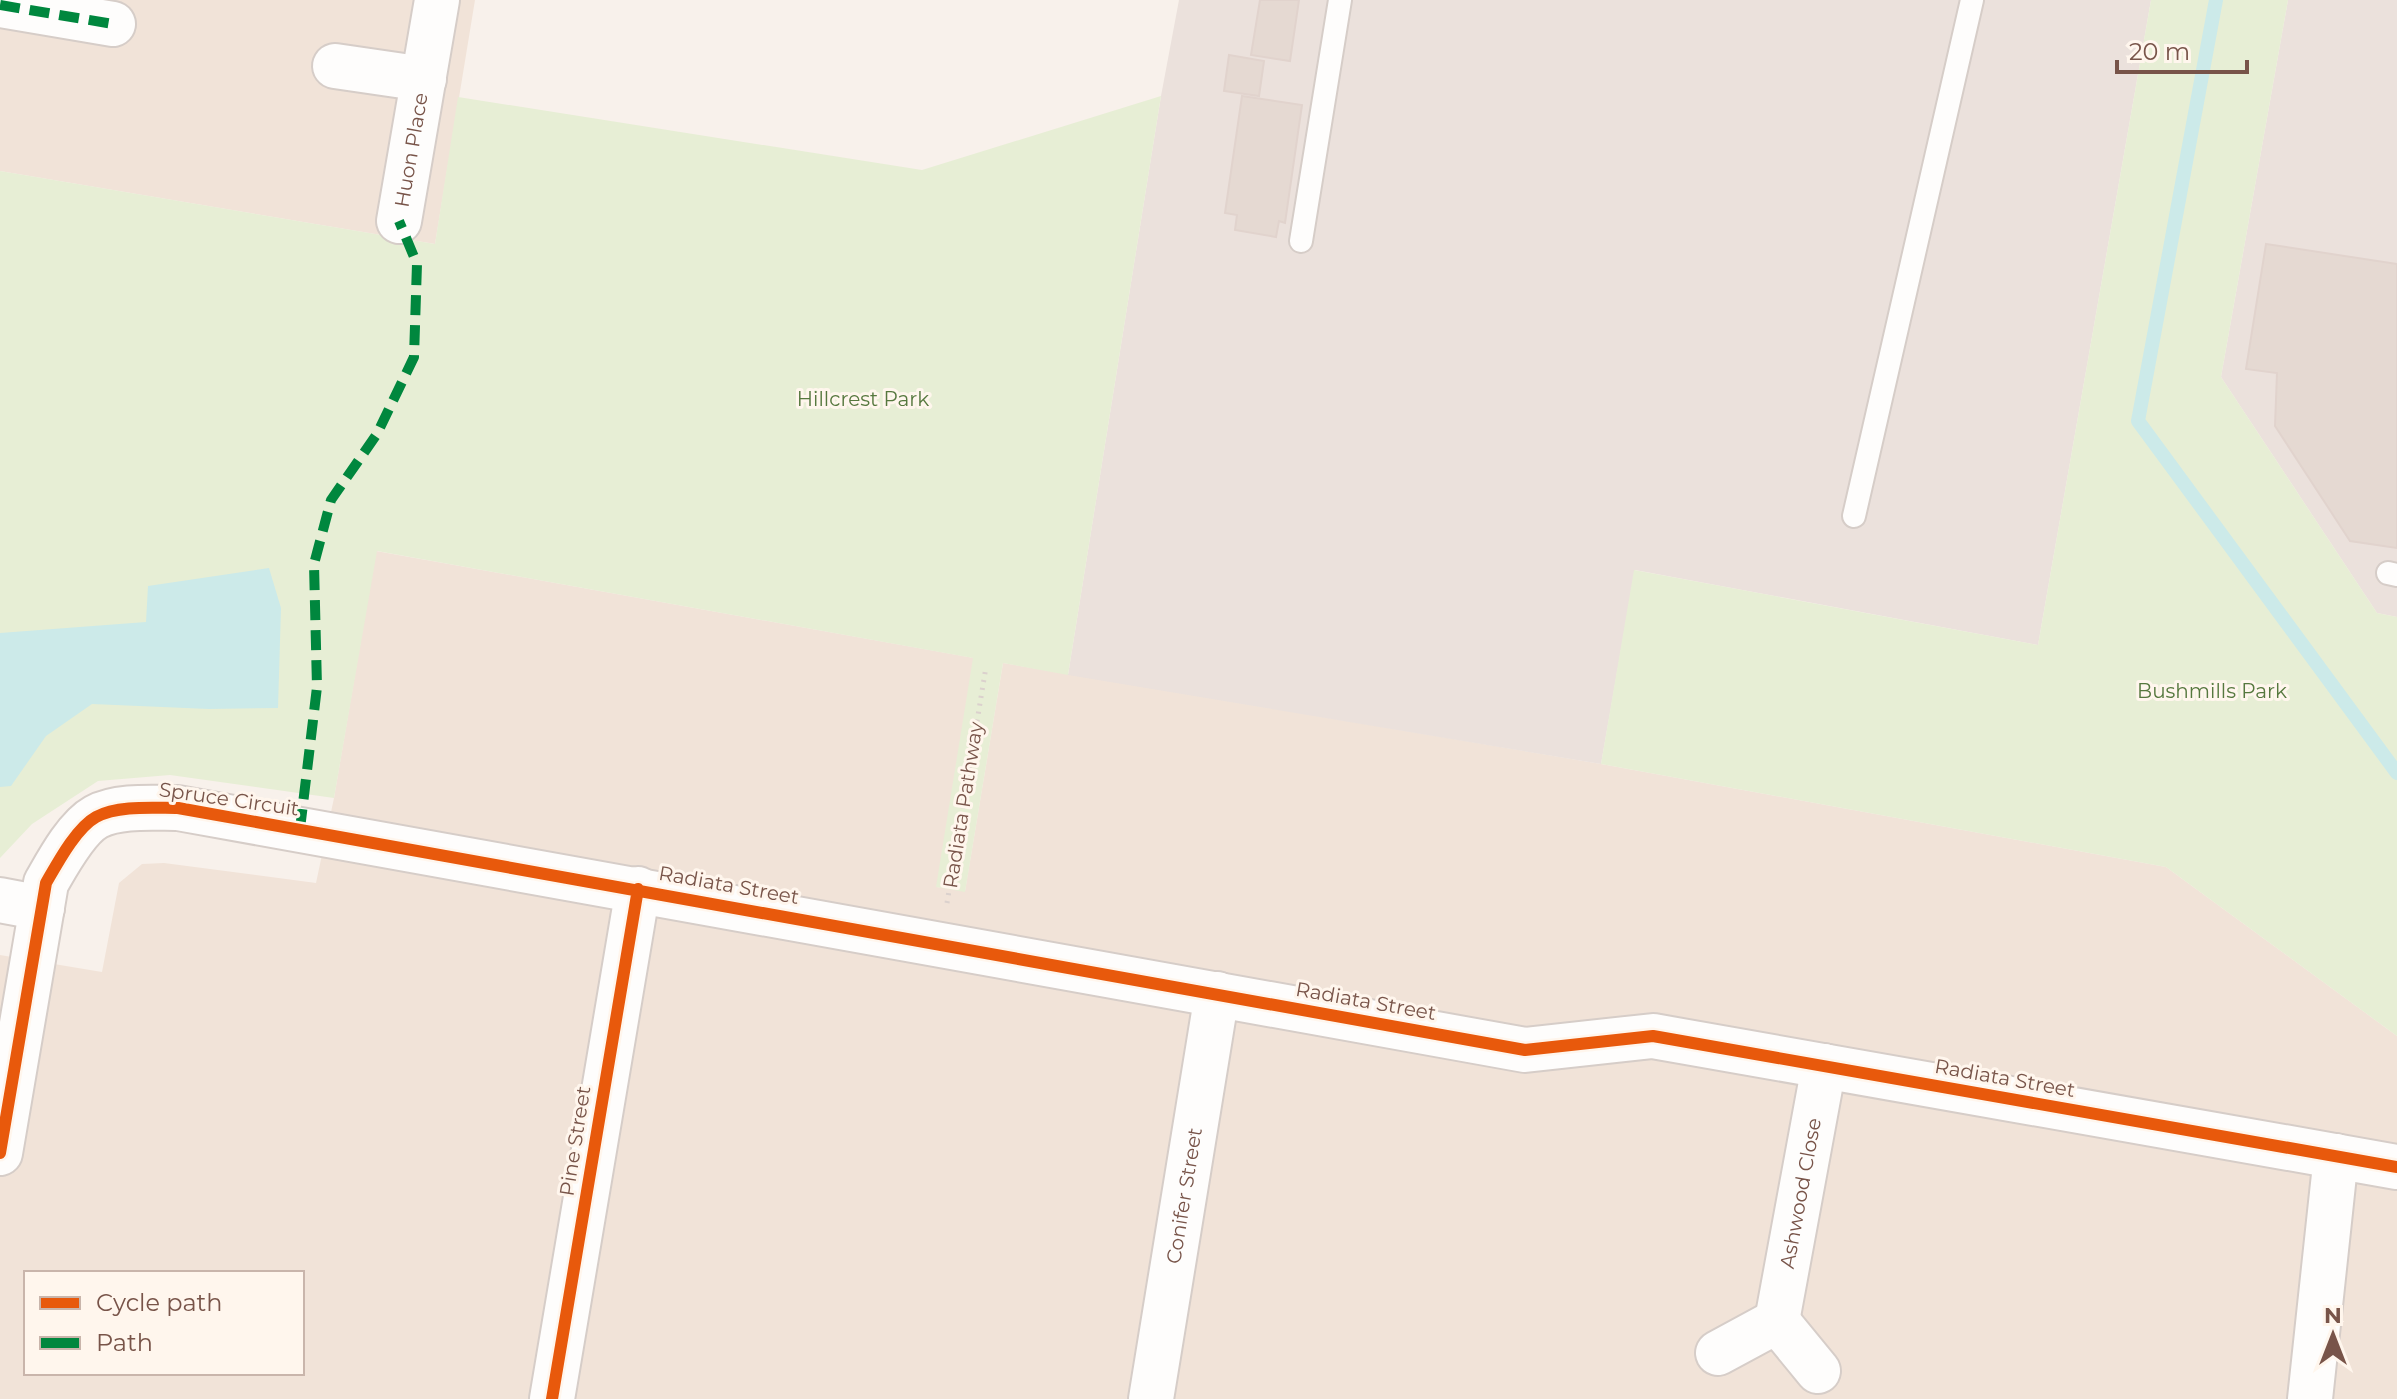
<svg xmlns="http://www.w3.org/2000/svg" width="2397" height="1399" font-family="Montserrat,sans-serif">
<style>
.residential{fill:#f1e3d8;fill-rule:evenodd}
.industrial{fill:#ebe1dc}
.green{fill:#e7eed5}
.water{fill:#cceae9}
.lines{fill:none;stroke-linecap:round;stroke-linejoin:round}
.stream{stroke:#cceae9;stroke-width:14}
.building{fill:#e5d9d2;stroke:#e1d3cd;stroke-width:2}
.lane-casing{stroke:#d6cdc8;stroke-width:26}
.street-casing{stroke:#d6cdc8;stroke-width:48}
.path{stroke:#dbd1cd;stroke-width:5;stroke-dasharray:2 6;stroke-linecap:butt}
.lane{stroke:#fefdfc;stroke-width:22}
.street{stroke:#fefdfc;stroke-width:44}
.quiet{stroke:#00873e;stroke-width:10;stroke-dasharray:20 10;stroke-linecap:butt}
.cycleway-casing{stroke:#fff6ed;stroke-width:17}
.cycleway{stroke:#e8590c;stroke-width:12}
.labels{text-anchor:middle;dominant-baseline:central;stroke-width:6;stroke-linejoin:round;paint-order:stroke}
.street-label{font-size:20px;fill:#785449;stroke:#fff6ed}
.park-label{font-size:20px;fill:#56783e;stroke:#fff6ed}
</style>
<rect width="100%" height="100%" fill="#f8f1eb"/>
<path class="residential" d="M0 0H475L435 244 0 171Z
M376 551 974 658 937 887 965 891 1003 663 1601 764 2166 867 2397 1036V1399H0V955L102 972 119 883 142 864 164 863 316 883 334 798ZM26 1273H302V1373H26Z"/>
<path class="industrial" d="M1179 0H2151L2038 645 1635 570 1601 764 1068 675 1161 96Z
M2288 0H2397V617L2377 613 2221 377Z"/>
<path class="green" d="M2151 0H2288L2221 377 2377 613 2397 617V1036L2166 867 1601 764 1634 570 2038 645Z
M1161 96 1068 675 1003 663 965 892 936 887 973 658 377 551 334 798 170 775 98 781 32 824 0 858V171L435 244 458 97 922 170Z"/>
<path class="water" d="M269 568 281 608 278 708 209 709 92 704 46 736 11 786 0 787V633L146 622 148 586Z"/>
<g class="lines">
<path class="stream" d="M2216 0 2138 421 2397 773"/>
</g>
<path class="building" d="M1260 0H1299L1290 61 1251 55Z
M1229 55 1264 61 1259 96 1224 91Z
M1242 96 1302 105 1285 223 1279 221 1276 237 1235 230 1237 215 1225 213Z
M2266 244 2397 264V548L2350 541 2275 426 2277 373 2246 369Z"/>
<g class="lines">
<g class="lane-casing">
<path id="lane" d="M1301 241 1340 0
M1854 516 1972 0
M2388 573 2397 575"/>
</g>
<g class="street-casing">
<g id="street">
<path d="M0 5 113 24"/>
<path d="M335 66 424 79"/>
<path id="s1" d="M399 221 437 0"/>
<path d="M0 900 42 908"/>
<path d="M0 1153 46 883C57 864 76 828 96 817 118 805 153 808 178 808L1525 1050 1653 1036 2397 1167"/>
<path id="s2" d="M1777 1321 1824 1066"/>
<path d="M1718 1353 1777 1321 1818 1371"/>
<path d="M552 1399 638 889"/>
<path id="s3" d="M1151 1399 1217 994"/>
<path d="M2310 1399 2336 1156"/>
</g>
</g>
<path class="path" d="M947 903 986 667"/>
<use href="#lane" class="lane"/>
<use href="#street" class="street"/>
<path class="quiet" d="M0 5 113 24
M300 829 317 687 314 564 331 500 377 434 414 357 417 264 399 221"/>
<g class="cycleway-casing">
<path id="cycleway" d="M0 1153 46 883C57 864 76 828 96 817 118 805 153 808 178 808L1525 1050 1653 1036 2397 1167
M552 1399 638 889"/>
</g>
<use href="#cycleway" class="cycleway"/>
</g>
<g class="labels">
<g class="street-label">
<text stroke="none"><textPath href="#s1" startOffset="72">Huon Place</textPath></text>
<text transform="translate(229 799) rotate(8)">Spruce Circuit</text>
<text transform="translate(963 805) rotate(-81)">Radiata Pathway</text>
<text transform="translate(729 885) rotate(10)">Radiata Street</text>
<text transform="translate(1366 1001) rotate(10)">Radiata Street</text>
<text transform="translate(2005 1078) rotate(10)">Radiata Street</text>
<text transform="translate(575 1141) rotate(-81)">Pine Street</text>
<text stroke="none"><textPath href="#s2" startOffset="130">Ashwood Close</textPath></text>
<text stroke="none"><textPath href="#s3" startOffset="206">Conifer Street</textPath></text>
</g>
<g class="park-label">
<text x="863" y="399">Hillcrest Park</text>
<text x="2212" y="691">Bushmills Park</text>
</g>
</g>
<rect x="24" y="1271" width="280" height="104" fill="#fff6ed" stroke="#c9b5ab" stroke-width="2"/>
<rect x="40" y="1297" width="40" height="12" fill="#e8590c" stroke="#c9b5ab" stroke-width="2"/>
<text x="96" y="1311" font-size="24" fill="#785449">Cycle path</text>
<rect x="40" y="1337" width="40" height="12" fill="#00873e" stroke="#c9b5ab" stroke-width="2"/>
<text x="96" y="1351" font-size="24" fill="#785449">Path</text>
<g transform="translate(2333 1335)" stroke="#fff6ed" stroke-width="6" paint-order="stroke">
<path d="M0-6L14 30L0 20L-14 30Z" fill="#785449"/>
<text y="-12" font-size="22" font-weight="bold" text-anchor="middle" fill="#785449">N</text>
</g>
<path d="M2117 60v12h130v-12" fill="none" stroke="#785449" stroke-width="4"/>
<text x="2129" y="60" font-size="24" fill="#785449" stroke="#fff6ed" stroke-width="6" paint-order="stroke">20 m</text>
</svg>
